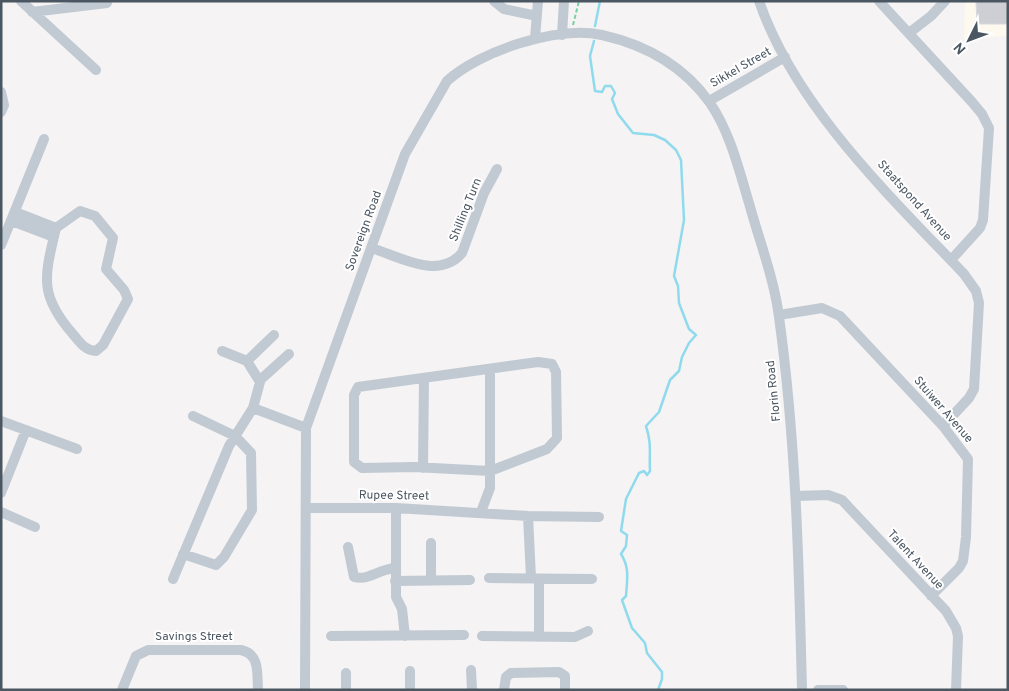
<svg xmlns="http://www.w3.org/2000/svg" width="1009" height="691" font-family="Overpass,sans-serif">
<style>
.commercial{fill:#fdf9ef}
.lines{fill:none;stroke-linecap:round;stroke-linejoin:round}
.stream{stroke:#90daee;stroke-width:2.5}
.building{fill:#cdcfd5;stroke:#d7d9de}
.path{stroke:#7ad0a6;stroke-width:2;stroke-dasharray:4 2.5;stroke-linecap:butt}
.minor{stroke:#c1cad2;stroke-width:10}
.labels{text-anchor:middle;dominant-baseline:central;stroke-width:4;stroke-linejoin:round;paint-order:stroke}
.street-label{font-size:12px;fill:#4a5661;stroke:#fff}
</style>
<rect width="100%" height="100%" fill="#f5f3f3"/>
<path class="commercial" d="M965 1H1008V36L964 39Z"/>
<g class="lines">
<path class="stream" d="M595 26 600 1
M594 41 590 56 595 91 602 92 605 86H611L615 93 612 99 618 114 633 133 654 135 665 140 676 150 681 160 684 220 674 276 678 286 679 303 689 329 696 335 689 343 682 357 679 371 670 380 659 412 646 426C652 445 649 452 650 471L647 475 644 471 639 473 626 499 621 531 627 535 626 546 621 554C630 568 627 580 626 596L622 600 632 628 645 643 647 653 662 672V679L658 690"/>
</g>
<path class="building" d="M976 1H1008V24H977Z"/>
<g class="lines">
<path class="path" d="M573 25 579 1"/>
<path class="minor" d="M21 1 96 70
M494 1 504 9 537 16
M759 1C795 106 889 195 964 274L976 291 979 303 974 389 969 398 943 426
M879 1 972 102 982 114 989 128 983 220 980 228 951 260
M32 12 107 3
M909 33 931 16 945 1
M562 35 564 1
M535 38 538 1
M1 92 4 105 1 112
M709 101 785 57
M80 211 95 216 113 238 106 269 124 290 128 299 103 345 96 351C85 351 79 341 72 333 38 294 45 275 56 228Z
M15 212 56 228
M12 221 54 237
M1 245 44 139
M371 248C399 256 438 281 462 253L484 193 497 169
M779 315 822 308 840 316 943 426 968 459 966 537 963 561 959 568 931 596
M222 351 247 361
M538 362 552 364 556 372 557 438 547 449 490 471 414 467 362 468 354 462V395L358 387Z
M259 381 289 354
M253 408 260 382 247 361 274 335
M1 421 77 449
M423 468 424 378
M1 493 26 430
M796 496 828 495 842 500 946 611 956 628 958 636 956 690
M306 508H396L528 516 599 517
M396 508V597L402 609 405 636
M1 512 35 527
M481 512 490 488V369
M528 516 531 578
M431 543V580
M348 547 354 577C369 581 379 569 395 568
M183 554 216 565 224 557 252 510 251 453 235 436 193 416
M489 578 592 579
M173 579 229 446 253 408 306 428
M395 581 470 580
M331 636 464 635
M482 636 575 637 588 631
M539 637V579
M471 670 472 690
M410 671V690
M346 673V690
M122 690 136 656 148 650H241C260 654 257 673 258 690
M305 690 306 428 405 154 447 81C480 51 558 25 602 35 646 45 684 66 710 103 730 132 739 170 749 203 759 240 774 278 779 317 796 440 799 565 802 690
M504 690 506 677 511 673 559 672 565 676V690
M818 690H843"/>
</g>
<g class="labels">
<g class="street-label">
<text transform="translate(741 68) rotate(-30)">Sikkel Street</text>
<text transform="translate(914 201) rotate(48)">Staatspond Avenue</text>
<text transform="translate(466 210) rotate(-68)">Shilling Turn</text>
<text transform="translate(364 231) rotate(-70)">Sovereign Road</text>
<text transform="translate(774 391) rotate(-96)">Florin Road</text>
<text transform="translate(943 410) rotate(49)">Stuiwer Avenue</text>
<text transform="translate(394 496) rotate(1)">Rupee Street</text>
<text transform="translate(915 560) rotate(47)">Talent Avenue</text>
<text x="194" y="637">Savings Street</text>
</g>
</g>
<rect width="1009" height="691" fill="none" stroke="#4a5661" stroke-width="5"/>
<g transform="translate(969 40) rotate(228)" stroke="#ffffff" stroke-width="4" paint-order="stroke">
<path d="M0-4L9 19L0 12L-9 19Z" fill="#4a5661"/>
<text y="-8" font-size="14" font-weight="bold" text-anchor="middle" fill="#4a5661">N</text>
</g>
</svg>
